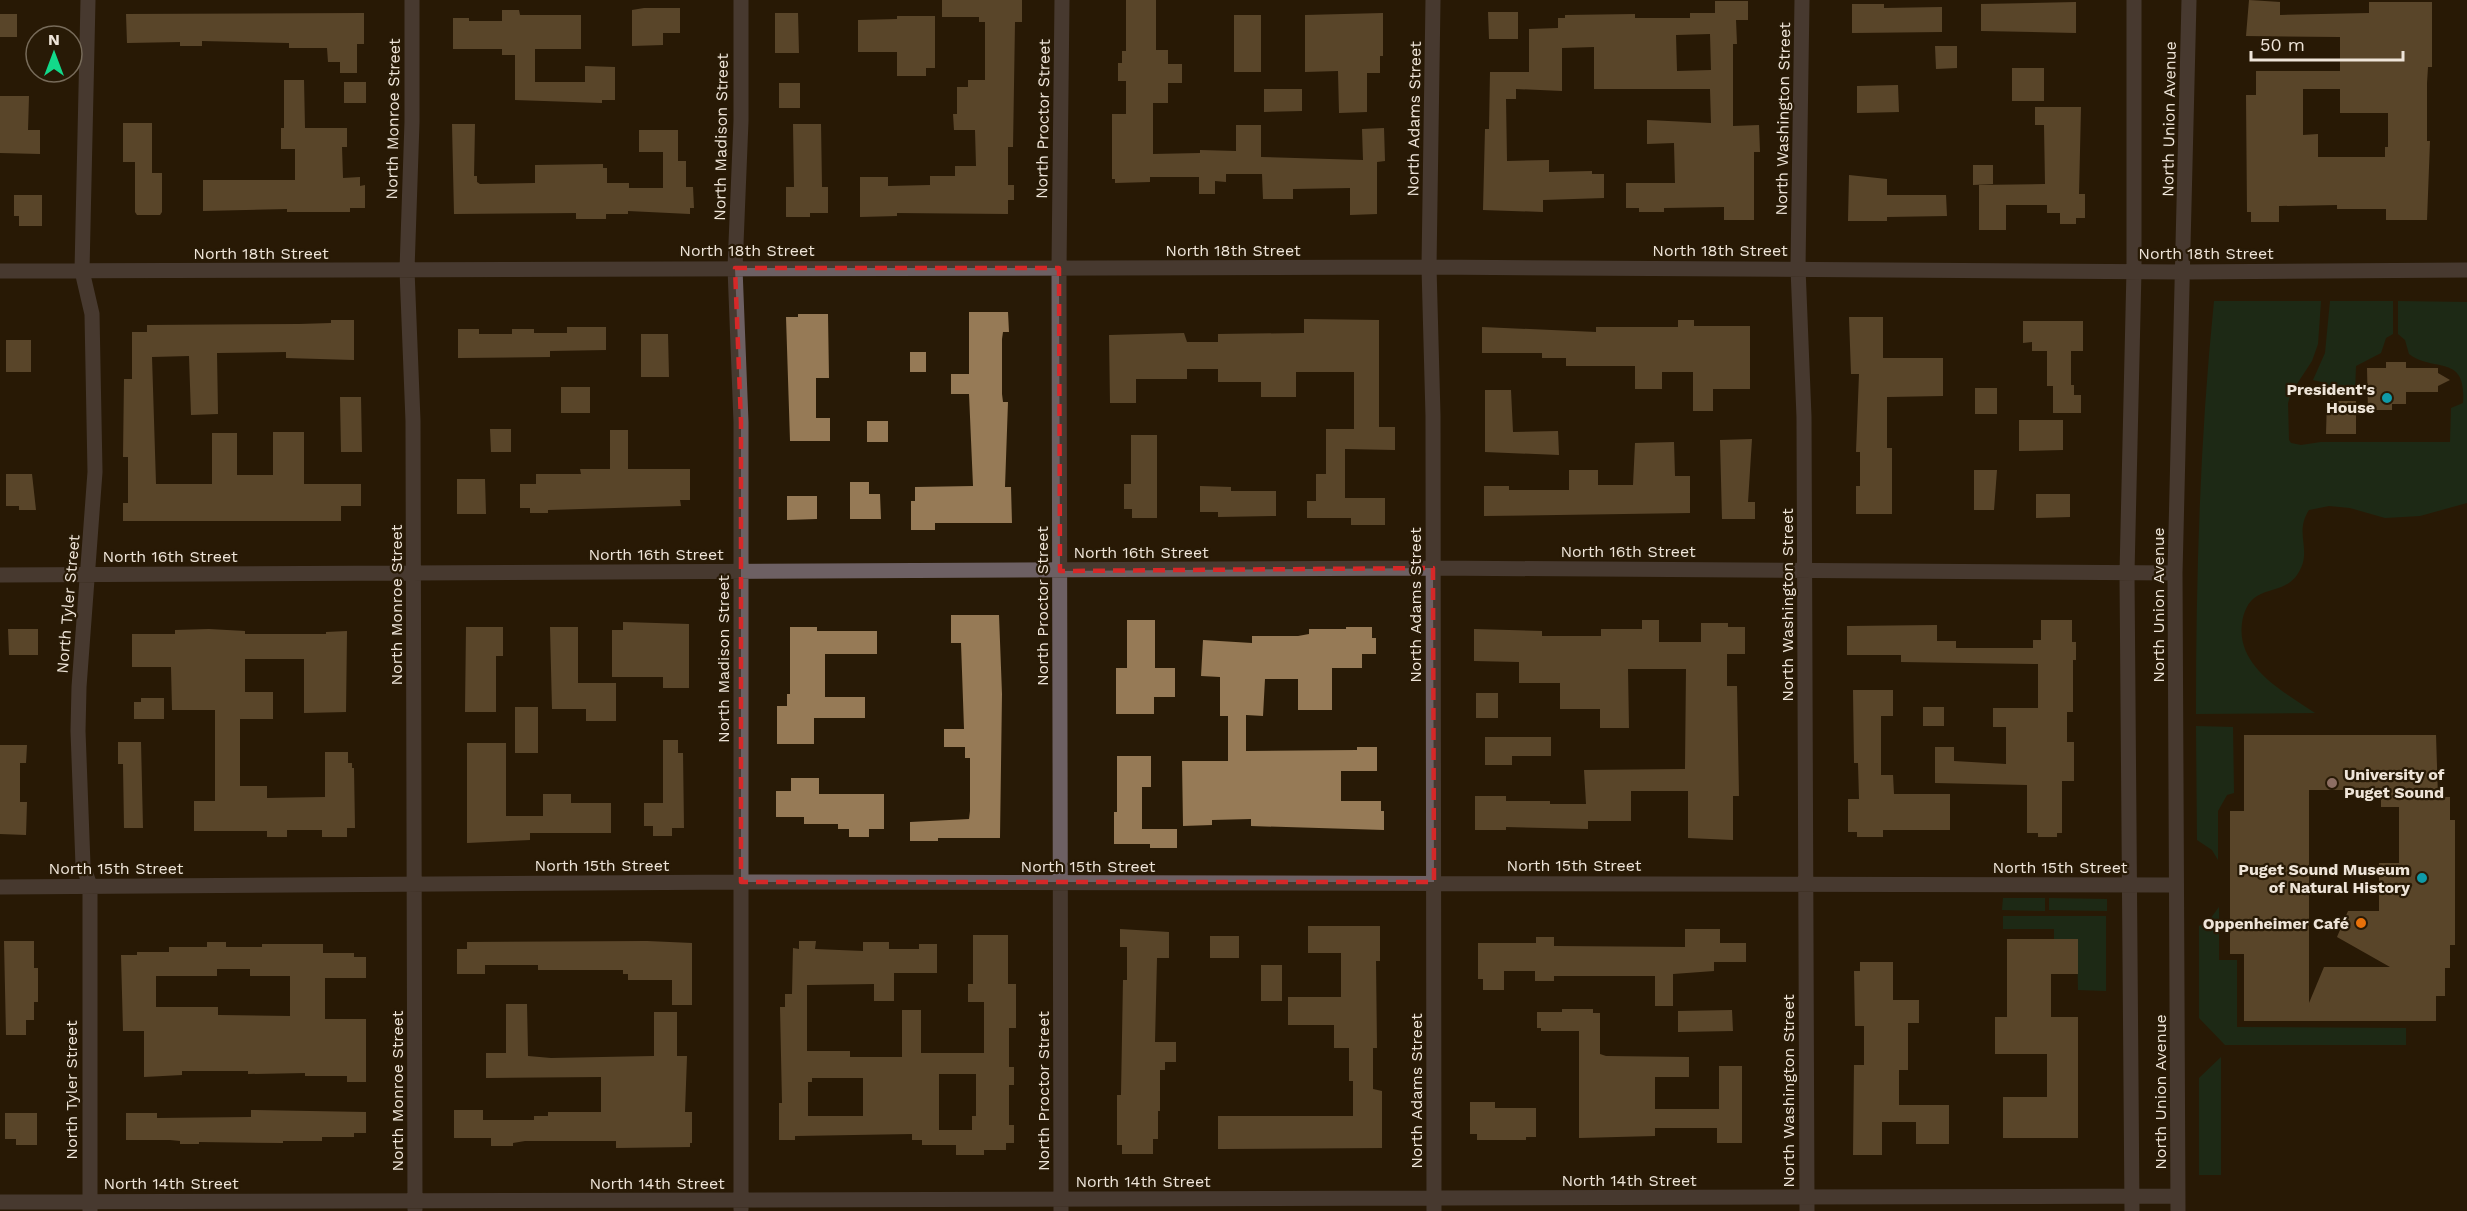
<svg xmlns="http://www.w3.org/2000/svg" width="2467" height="1211" font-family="'Work Sans',sans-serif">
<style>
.green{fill:#113d28}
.building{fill:#967a56;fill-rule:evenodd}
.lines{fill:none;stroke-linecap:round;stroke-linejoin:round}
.minor{stroke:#6d6063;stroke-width:15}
.marked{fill:none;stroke:#d62828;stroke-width:4.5;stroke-dasharray:12 8;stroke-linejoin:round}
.culture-dot{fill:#0f9aa8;stroke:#281a06;stroke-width:2}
.education-dot{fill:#8d6e63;stroke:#281a06;stroke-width:2}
.food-dot{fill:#e8710a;stroke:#281a06;stroke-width:2}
.labels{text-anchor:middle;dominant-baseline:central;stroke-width:4.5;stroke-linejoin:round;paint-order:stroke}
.street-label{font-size:16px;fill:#eee4d8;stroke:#281a06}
.poi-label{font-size:16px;font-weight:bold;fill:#eee4d8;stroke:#281a06;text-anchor:end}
</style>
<rect width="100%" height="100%" fill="#281a06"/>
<path class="green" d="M2214 301H2321L2318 344 2312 361 2291 393 2288 403 2289 440 2291 443 2301 445 2321 442H2450L2451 408 2463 403C2467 353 2434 373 2409 354L2405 340 2398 334V301L2467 302V503L2420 516 2385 518 2350 508 2329 506 2309 510C2293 534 2314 551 2297 575 2286 590 2271 588 2257 596 2248 601 2243 613 2242 623 2236 667 2284 692 2315 713L2196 714C2196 576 2200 438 2214 301Z
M2330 301H2393V334L2386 338 2381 353 2356 366 2355 392 2335 393 2326 383 2313 380 2325 353Z
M2196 726 2233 727 2234 793 2227 795 2218 811V860L2212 850 2197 840Z
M2003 898H2045V911L2002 910Z
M2049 898 2107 899V911L2049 910Z
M2219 907V960H2237V1027L2406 1028V1045H2225L2199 1018V926L2210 919Z
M2003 916H2106V991L2078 990 2077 939H2054V929H2003Z
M2221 1057V1175H2199V1078Z"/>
<path class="building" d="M942 0H1022V22H1015L1013 147H1008V185H1014V200H1008V214L897 213V216L860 217V177H888V186L930 185V176H955V166H976L975 130H954L953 114H957V87H968V80H985V22H979V17H942Z
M1126 0H1156V50H1168V64H1182V83H1168V103H1153V154L1200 153V150L1236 151V125H1261V157L1363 160 1362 129 1384 128 1385 161 1377 162V214L1350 215V188L1293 189V199H1263L1262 174H1226V182L1215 181V194H1199V177H1150V182L1115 183V179H1112V114H1126V81H1118V63H1122V51H1126Z
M2249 0 2280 2V15L2369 13V2H2432V67H2428L2427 83V141H2430L2427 220H2386V209H2337V205L2279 206V222H2251V212H2247L2246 95H2256V71H2340V37L2246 36ZM2303 89H2340V113H2388V147H2385V157H2318V134L2303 135Z
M1715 1H1748V20H1736L1737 44H1733V126L1759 125 1760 152H1754V220H1724V207L1664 208V212H1639V208H1626V183H1675L1674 143 1647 144V120L1711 123 1710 89H1594V47L1562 48V91L1516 89V99H1506L1507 161 1549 160V172L1592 171V174H1604V198L1543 200V212L1483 210 1485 129H1489L1490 72H1529V29L1558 28V18H1565V15L1635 14V18H1690V13H1715ZM1710 34 1711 70 1677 71 1676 35Z
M2076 2V33L1981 31V4Z
M1852 4H1884V8L1942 7V32L1852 33Z
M644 8H680V33H663V45L632 46V10Z
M502 10H519L520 15H581V49H535V82H585V66L615 67V100H602V103L515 100V55H502V49H453V18H469V21H502Z
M1488 12H1518V39H1489Z
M364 13V44H357V73H340V62H328L327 48H289V43L202 41V46H180V42L127 43 126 14Z
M775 13H798L799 53H775Z
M1383 13V56H1380V73H1367V112L1339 113 1338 71 1305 72V15Z
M0 14H17V37H0Z
M1234 15H1261V72H1234Z
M897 16H935V68H926V76H897V52H858V20L897 19Z
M1935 46H1957V68L1936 69Z
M2012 68H2044V101H2012Z
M284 80H304L305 128H347V147H342L343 178 360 177V186L365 185V208H350V212H287V209L203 211V180H295V149H281V128H284Z
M344 82H366V103H344Z
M779 83H800V108H779Z
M1898 85 1899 112 1857 113V86Z
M1264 89H1302V111L1264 112Z
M0 96H29L28 130H40V154L0 153Z
M2035 107H2081L2079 194H2085V218H2076V224H2060V213H2047V205H2006V230H1979V185L2045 184 2044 125H2035Z
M123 123H152V173H162V212L160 215H137L135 212V162H123Z
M452 124H475L474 176H477V182L480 184 535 183V165L603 164V168H607V183H629V188H663V152H639V130H678V161H686V187H693L694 208H690V214L628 211V214H606V219H576V213L454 214Z
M793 124H821L822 187H828V213H810V217H786V187H794Z
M1973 165H1993V184L1973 185Z
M1849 175 1887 179V195H1946L1947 216 1887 217V221H1848Z
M14 195H42V226H19V216H14Z
M969 312H1008L1009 332H1003L1002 339V394L1003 402H1008L1005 487H1011L1012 523H935V530H911V501H915V487L973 486 969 394H951V374H969Z
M798 314H828L829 378H816V418H830V441H790L786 317H798Z
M1849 317H1883V358H1943V396L1887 397V448H1892V514H1856V486H1860V452H1856L1859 374H1851Z
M1304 319 1379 320V427H1395V450L1345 449V498H1385V525H1351V518H1307V501H1316V474H1326V429H1354V372H1296V397H1261V382H1218V369H1187V379H1136V403H1110L1109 335 1184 333 1187 342H1218V334L1304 333Z
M331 320H354V360L286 358V352L217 353 218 414 191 415 189 356 152 357 156 484H212V433H237V475H273V432H304V484H361V506H341V521H123V503H128V457H123L124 379H132V332H147V325L299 324 331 323Z
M1678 320H1694V326H1750V389H1713V411H1693V372H1662V389H1635V366H1566V358H1542V353H1482V327L1596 332V327H1678Z
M2023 321H2083V351H2071V385H2074V395H2081V413H2053V386H2047V351H2032V342L2023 343Z
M567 327H606V350L550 351V357L458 358V329H479V334H512V329H534V333H567Z
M641 334H668L669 377H641Z
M6 340H31V372H6Z
M910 352H926V372H910Z
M2386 362H2406V368H2438V373L2450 380 2438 386V392H2406V404H2392V410H2368L2367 368H2386Z
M561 387H590V413H561Z
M1975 388H1997V414H1975Z
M1485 390H1511L1513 432 1558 431 1559 455 1485 452Z
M340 397H361L362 452H341Z
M2327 401H2356V434H2326Z
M2019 420H2063V450L2019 451Z
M867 421H888V442H867Z
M490 429H511V452H491Z
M610 430H628V469H690V500H680L681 506 548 510V513H530V508H520V484H536V474H581L580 469H610Z
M1131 435H1157V518H1132V509H1124V484H1131Z
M1752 439 1748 502H1755V519H1722L1720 440Z
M1674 442 1675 476H1690V513L1484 516V486H1509V490H1569V470H1598V485H1633L1635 443Z
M1974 470H1997L1994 510H1974Z
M6 474H32L36 510H19V506H6Z
M457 479H485L486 514H457Z
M850 482H869V494H880L881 519H850Z
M1200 486 1231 487V491H1276V516L1218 517V512H1200Z
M2036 494H2070V517L2036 518Z
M787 496H817V519L787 520Z
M951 615H999L1002 694 1000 838H938V841H910V822L969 819 970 811V758H965V747H944V729H964L961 643H951Z
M1127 620H1155V668H1175V697H1154V714H1116V668H1127Z
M1642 620H1659V642H1701V623H1728V627H1745V654H1727V686H1737L1739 796H1733V840L1688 838V791H1631V821H1588V829L1506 827V830H1475V796H1506V801H1550V804H1586L1584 770 1685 769 1686 669H1628L1629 728H1600V709H1560V683H1519V662L1474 661V629L1542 631V636H1601V629H1642Z
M2041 620H2072V642H2076V660H2073V712H2067V742H2074V781H2062V833H2057V837H2038V833H2027V785L1935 783V747H1954V761L2006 764V727H1993V708H2038V664L1901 662V655H1847V626L1937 625V641H1956V648H2033V640H2041Z
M623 622 689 624V688H663V677H612V630H623Z
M466 627H503V656H496V712H465Z
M550 627H578V683H616V721H586V709H552Z
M790 627H817V631H877V654H825V697H865V718H814V744H777V706H787V694H790Z
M1346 627H1372V638H1376V654H1362V668H1332V710H1298V679H1265L1263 716 1246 715V751L1357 750V747H1377V771H1341V801H1381V811H1384V830L1251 826V819L1212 820V825L1183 826 1182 761H1228V716H1220V677L1201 676 1203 640 1252 643V636H1298L1309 634V629H1346Z
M8 629H38V655H9Z
M209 629 245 631V634H326V632L347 631 346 712 304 713V659H245V692H273V719H240V786H267V798L325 797V752H348V763H352V768H354L355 828H347V837H322V830H287V837H267V831H194V801H215V710H172L171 667H132V634H175V630Z
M1853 690H1893V716H1881V775H1893L1894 794H1950V830H1883V837H1857V832H1848V799H1859L1858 763H1854Z
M1476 693H1498V718H1476Z
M141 698H164V719H134V702H141Z
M515 707H538V753H515Z
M1923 707H1944V726H1923Z
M2244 735H2436L2438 797H2450V820H2455V945H2450V968H2445V996H2436V1021H2244V954H2230V811H2244ZM2309 790H2381V807H2399V863H2379V911H2348L2337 937 2390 967H2324L2309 1003Z
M1485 737H1551V756H1512V765H1485Z
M663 740H678V753H683L684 828H672V836H653V826H644V803H663Z
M118 742H141L143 828H124L123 764H118Z
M467 743H506V816H543V794H571V803H611V833H530V840L467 843Z
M0 745H27L26 763H20V802H27L26 835 0 834Z
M1117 756H1151V787H1142V829H1177V848H1150V844H1114V812H1117Z
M791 778H819V794H884V829H869V837H849V829H838V824H804V817H776V791H791Z
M1308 926H1380V961H1376L1377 1048H1373V1089L1382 1091V1148L1218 1149V1116H1353V1081H1349V1048H1334V1025H1288V997H1341V953H1308Z
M1120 929 1169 932V958H1157L1155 1042H1176V1062H1165V1070H1160V1111H1158V1139H1153V1154H1122V1145H1117V1095H1121L1123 980H1127V947H1120Z
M1685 929H1720V943H1746V962H1714V971L1673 974V1006H1655V976H1554V981H1535V971H1504V990H1483V979H1478V943H1536V937H1554V946L1685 947Z
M973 935H1008V984H1016V1028H1009V1067H1014V1085H1009V1125H1014V1143H1006V1150H984V1155H956V1145H922V1140H912V1134L795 1136V1140H779V1103H782L780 1007H785V994H792L793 948 799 949V941H816L815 949 863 951V942H889V949H919V944H937V973H894V1001H874V984L807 985V1051H850V1057H902V1010H921V1053H984V1002H968V984H973ZM939 1074H976V1116H972V1130H939ZM812 1078H863V1116H808V1082H812Z
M1210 936H1239V958H1210Z
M2007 939H2078V974H2051V1017H2078V1138H2003V1097H2047V1054H1995V1017H2007Z
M4 941H34V968H38V1002H34V1020H26V1035H6Z
M647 941 692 943V1005H672V980H628V974H623V970H538V965H485V974H457V949H467V942Z
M207 942H226V947H262V944H323V953H354V957H366V978H325V1019H366V1082H347V1076H305V1073L248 1074V1071H182V1075L144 1077V1031H123L121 955H137V952H169V947H207ZM217 969H250V976H290V1016L218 1015V1007H156V976H217Z
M1860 962H1893V1000H1919V1023H1908V1070H1899V1105H1949V1144H1916V1122H1882V1155H1853L1854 1065H1864V1026H1855L1854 971H1860Z
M1261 965H1282V1001H1261Z
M506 1004H527L528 1056 551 1058 654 1056V1012H677V1056H687L685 1112H692V1143H690V1147L616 1148V1141H525L513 1143V1146H491V1138H454V1110H483V1120H534V1116H548V1112H601V1077L486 1078V1053H506Z
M1562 1009H1593V1013H1600V1054L1606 1056 1689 1057V1077H1655V1109H1719V1066H1742V1143H1717V1128H1655V1136L1579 1138V1031H1541V1028H1537V1012H1562Z
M1732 1010 1733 1031 1678 1032V1011Z
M1470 1102H1495V1108H1536V1137H1526V1140H1477V1134H1470Z
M251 1110 366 1112V1133H354V1137H322V1141H283V1143L199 1142V1144H180V1141L170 1140H126V1113H157V1118L251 1117Z
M5 1113H37V1145H16V1139H5Z"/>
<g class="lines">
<path class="minor" d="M88 0 82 271 92 314 95 472 79 687 78 731 83 865 90 886V1211
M412 0V122L407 270 413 421 415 1209
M741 0V121L735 268 741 422V1209
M1433 0 1429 267 1433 416 1434 1211
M1802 0 1798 268 1804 417 1807 1211
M0 271 1429 267 2184 272 2467 270
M0 575 1433 568 2175 573
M0 887 741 882 2176 885
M0 1202 2178 1196
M1061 1211 1059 268 1062 0
M2132 1211 2127 573 2134 270V0
M2178 1211 2175 573 2189 0"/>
</g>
<path d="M0 0H2467V1211H0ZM735 268H1059L1060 571 1433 568 1434 882H741V422Z" fill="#281a06" fill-opacity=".55" fill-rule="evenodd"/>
<path class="marked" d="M735 268H1059L1060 571 1433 568 1434 882H741V422Z"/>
<g class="culture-dot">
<circle cx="2387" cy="398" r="6"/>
<circle cx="2422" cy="878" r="6"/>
</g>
<circle class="education-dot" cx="2332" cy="783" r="6"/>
<circle class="food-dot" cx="2361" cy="923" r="6"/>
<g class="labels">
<g class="street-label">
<text transform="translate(393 119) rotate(-89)">North Monroe Street</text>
<text transform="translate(1043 119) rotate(-89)">North Proctor Street</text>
<text transform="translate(1414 119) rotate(-89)">North Adams Street</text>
<text transform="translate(1783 119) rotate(-89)">North Washington Street</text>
<text transform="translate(2169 119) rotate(-89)">North Union Avenue</text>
<text transform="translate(721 137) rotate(-89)">North Madison Street</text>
<text x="747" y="250">North 18th Street</text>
<text x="1233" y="250">North 18th Street</text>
<text x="1720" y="250">North 18th Street</text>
<text x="261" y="253">North 18th Street</text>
<text x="2206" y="253">North 18th Street</text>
<text x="1628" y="551">North 16th Street</text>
<text x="1141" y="552">North 16th Street</text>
<text x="656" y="554">North 16th Street</text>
<text x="170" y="556">North 16th Street</text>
<text transform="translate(68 604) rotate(-85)">North Tyler Street</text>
<text transform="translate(396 605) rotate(-90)">North Monroe Street</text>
<text transform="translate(1415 605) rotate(-90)">North Adams Street</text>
<text transform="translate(1787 605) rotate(-90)">North Washington Street</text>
<text transform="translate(2158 605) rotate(-90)">North Union Avenue</text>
<text transform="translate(1042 606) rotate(-90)">North Proctor Street</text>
<text transform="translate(723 659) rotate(-90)">North Madison Street</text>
<text x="602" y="865">North 15th Street</text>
<text x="1574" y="865">North 15th Street</text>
<text x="1088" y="866">North 15th Street</text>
<text x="2060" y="867">North 15th Street</text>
<text x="116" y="868">North 15th Street</text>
<text transform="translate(71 1090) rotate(-90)">North Tyler Street</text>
<text transform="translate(397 1091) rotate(-90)">North Monroe Street</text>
<text transform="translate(1043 1091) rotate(-90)">North Proctor Street</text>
<text transform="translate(1416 1091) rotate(-90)">North Adams Street</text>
<text transform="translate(1788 1091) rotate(-90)">North Washington Street</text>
<text transform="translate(2160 1092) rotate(-90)">North Union Avenue</text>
<text x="1629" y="1180">North 14th Street</text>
<text x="1143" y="1181">North 14th Street</text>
<text x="171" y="1183">North 14th Street</text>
<text x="657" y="1183">North 14th Street</text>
</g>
<g class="poi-label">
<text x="2375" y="389">President's<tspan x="2375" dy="18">House</tspan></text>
<text x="2344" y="774" text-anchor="start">University of<tspan x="2344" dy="18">Puget Sound</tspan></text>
<text x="2410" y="869">Puget Sound Museum<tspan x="2410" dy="18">of Natural History</tspan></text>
<text x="2349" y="923">Oppenheimer Café</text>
</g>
</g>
<g transform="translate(54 54)"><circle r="28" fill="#281a06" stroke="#776b5a" stroke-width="1.5"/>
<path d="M0-4.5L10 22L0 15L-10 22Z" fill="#12d98a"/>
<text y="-9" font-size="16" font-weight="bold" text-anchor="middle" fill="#eee4d8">N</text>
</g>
<path d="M2251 51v9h152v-9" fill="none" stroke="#eee4d8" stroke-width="3"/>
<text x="2260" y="51" font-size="18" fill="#eee4d8" stroke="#281a06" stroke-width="4.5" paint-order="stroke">50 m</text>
</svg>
